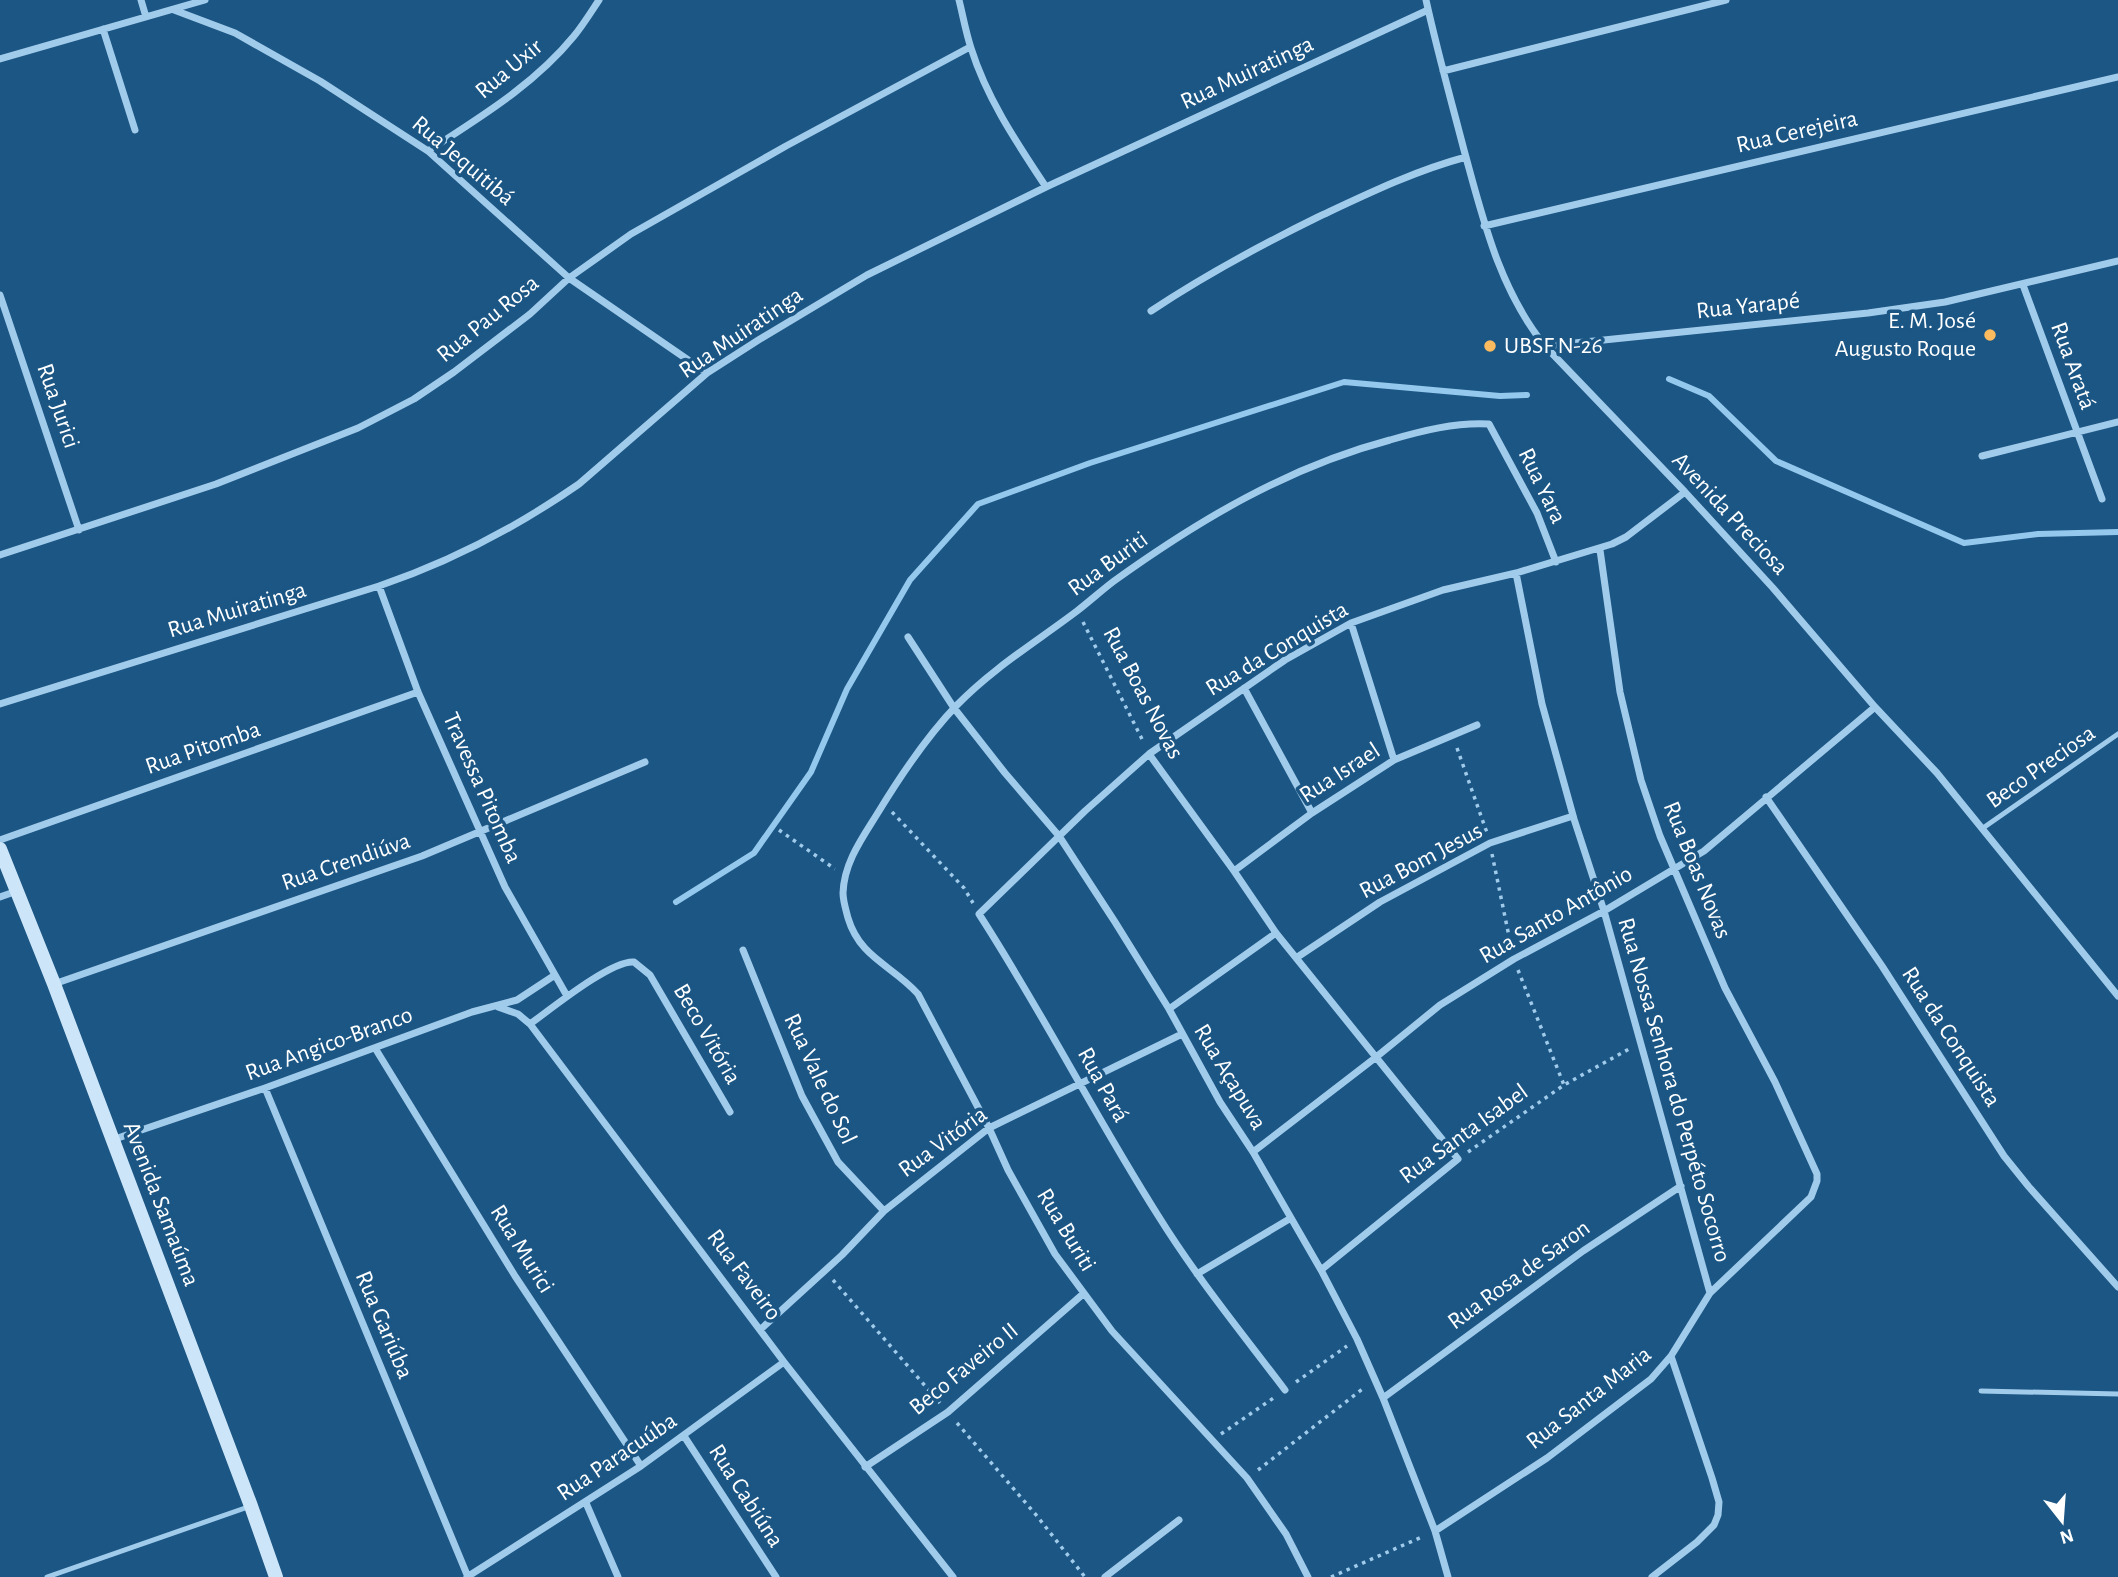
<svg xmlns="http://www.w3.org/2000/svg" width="2118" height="1577" font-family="'Alegreya Sans',sans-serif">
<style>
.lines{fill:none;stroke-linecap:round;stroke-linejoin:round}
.stream{stroke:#94c8ed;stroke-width:6}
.path{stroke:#a1cbeb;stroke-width:3.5;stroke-dasharray:3.5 5;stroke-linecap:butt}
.lane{stroke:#a1cbeb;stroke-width:5}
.street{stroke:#a1cbeb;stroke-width:7}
.secondary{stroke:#cde5f8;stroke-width:14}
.poi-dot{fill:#fcbb5e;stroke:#1b5684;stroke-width:2.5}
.labels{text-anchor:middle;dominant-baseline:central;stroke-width:7;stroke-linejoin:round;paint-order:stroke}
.street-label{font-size:24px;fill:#fff;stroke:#1b5684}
.poi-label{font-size:24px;fill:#fff;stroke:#1b5684;text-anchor:end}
</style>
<rect width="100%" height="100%" fill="#1b5684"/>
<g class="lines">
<path class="stream" d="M1669 379 1709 396 1776 461 1964 543 2038 534 2118 532
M676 902 754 853 811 772 847 689 910 580 978 504 1090 463 1344 382 1500 396 1527 395"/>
<path class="path" d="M1083 622 1144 743
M1457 748 1487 833
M892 812 964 888 973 903
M779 830 835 869
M1492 854 1511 946
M1518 970 1564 1085
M1468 1152 1564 1085 1629 1049
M833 1280 940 1403
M1296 1382 1347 1346
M957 1423 1037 1516 1085 1577
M1221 1434 1275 1397
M1258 1470 1365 1387
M1331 1577 1424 1536"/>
<path class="lane" d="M1983 828 2118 734
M1981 1391 2118 1394
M47 1577 248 1507"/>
<path class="street" d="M141 0 146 17
M959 0C963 16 966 33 971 48 987 99 1017 143 1046 187
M1426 0C1437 50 1451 100 1464 150 1483 219 1499 289 1545 346L1685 492 1773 588 1875 707 1937 773 2118 996
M174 10 235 33 320 81 428 151 569 278 707 373
M103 29 135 130
M0 59 205 0
M1443 71 1726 0
M428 151C480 117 534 85 574 36 583 25 591 12 599 0
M1484 226 2118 77
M2023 285 2102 499
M0 295 79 530
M1151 311C1205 275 1261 245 1318 217 1367 194 1414 171 1466 157
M1545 346 1868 313 1945 302 2118 261
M1982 456 2118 422
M0 555 216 484 358 428 414 399 454 372 530 314 569 278 631 234 786 146 970 47
M1516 573 1542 704 1574 819 1604 911 1710 1293
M379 586 418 692 505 887 567 996
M1351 623 1394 760
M908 637 954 708 1005 773 1059 836 1115 922 1169 1009 1220 1102 1253 1152 1321 1270 1357 1339 1383 1398 1435 1531 1448 1577
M1244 688 1312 813
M0 704 379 586C450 562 517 527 579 484L707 373 760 339 867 275 1046 187 1428 10
M1149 754 1234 871 1276 933 1458 1159 1321 1270
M1766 797 1882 966 2004 1156 2029 1187 2118 1287
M0 840 418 692
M1234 871 1312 813 1394 760 1477 725
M0 897 17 891
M743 950 802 1096 838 1162 884 1211
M1296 958 1380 902 1490 843 1573 816
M54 984 422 856 645 762
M498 1007 518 1014 530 1024 784 1362 953 1577
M1169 1009 1276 933
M530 1024C551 1009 611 960 634 962L650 975 730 1112
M375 1048 515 1276 641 1466
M265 1088 468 1577
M112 1140 265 1088 472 1012 517 1000 555 975
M1253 1152 1375 1058 1440 1005 1514 959 1604 911 1704 851 1875 707
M1197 1274 1291 1218
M761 1329 842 1255 884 1211 989 1128 1182 1034
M1285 1390C1242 1333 1197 1278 1159 1217 1096 1118 1043 1013 979 914L1085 811 1149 754 1285 660 1351 623 1443 590 1516 573 1612 544 1626 537 1685 492
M1383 1398 1583 1251 1681 1186
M684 1436 776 1577
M865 1467 948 1412 1083 1294
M586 1503 618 1577
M1435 1531 1547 1458 1651 1379 1671 1356 1710 1293 1811 1197 1817 1181V1174L1775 1082 1725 988 1660 836 1641 780 1620 692 1600 550
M467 1577 641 1466 784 1362
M1105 1577 1179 1520
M1308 1577 1286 1534 1247 1478 1112 1331 1055 1254 1008 1170 989 1128 918 994C892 965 860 958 848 918 846 910 843 901 843 893 844 862 863 837 879 811 901 775 927 736 957 705 993 668 1036 642 1077 611 1090 601 1102 590 1114 581 1199 520 1288 467 1390 440 1421 431 1456 422 1489 424L1537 513 1556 562
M1652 1577 1697 1542 1714 1525 1718 1515 1719 1502 1712 1478 1671 1356"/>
<path class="secondary" d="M0 849 54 984 251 1506 276 1577"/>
</g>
<g class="poi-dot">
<circle cx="1990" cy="335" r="7"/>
<circle cx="1490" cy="346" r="7"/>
</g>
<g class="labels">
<g class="street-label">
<text transform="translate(509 69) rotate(-40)">Rua Uxir</text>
<text transform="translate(1247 73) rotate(-25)">Rua Muiratinga</text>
<text transform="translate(1797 132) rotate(-13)">Rua Cerejeira</text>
<text transform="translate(463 161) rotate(40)">Rua Jequitibá</text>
<text transform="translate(1748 306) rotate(-6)">Rua Yarapé</text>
<text transform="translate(488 319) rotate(-39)">Rua Pau Rosa</text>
<text transform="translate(741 333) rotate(-34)">Rua Muiratinga</text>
<text transform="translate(2073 366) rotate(70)">Rua Aratá</text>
<text transform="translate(58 406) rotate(71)">Rua Jurici</text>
<text transform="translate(1542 486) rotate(64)">Rua Yara</text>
<text transform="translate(1730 514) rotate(47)">Avenida Preciosa</text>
<text transform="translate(1108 564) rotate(-36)">Rua Buriti</text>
<text transform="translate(237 610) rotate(-17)">Rua Muiratinga</text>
<text transform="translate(1277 649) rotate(-31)">Rua da Conquista</text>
<text transform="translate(1143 693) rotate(62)">Rua Boas Novas</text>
<text transform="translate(203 748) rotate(-19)">Rua Pitomba</text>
<text transform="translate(2041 767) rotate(-35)">Beco Preciosa</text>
<text transform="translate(1340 773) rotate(-33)">Rua Israel</text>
<text transform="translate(482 788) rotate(66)">Travessa Pitomba</text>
<text transform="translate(1421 861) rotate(-28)">Rua Bom Jesus</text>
<text transform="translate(346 862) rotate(-19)">Rua Crendiúva</text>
<text transform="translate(1697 870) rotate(68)">Rua Boas Novas</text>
<text transform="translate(1556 915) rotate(-30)">Rua Santo Antônio</text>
<text transform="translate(707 1034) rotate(60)">Beco Vitória</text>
<text transform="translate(1951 1037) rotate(57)">Rua da Conquista</text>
<text transform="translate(329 1044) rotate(-20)">Rua Angico-Branco</text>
<text transform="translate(1230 1077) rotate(59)">Rua Açapuva</text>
<text transform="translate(820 1079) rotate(65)">Rua Vale do Sol</text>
<text transform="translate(1103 1085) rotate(61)">Rua Pará</text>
<text transform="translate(1674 1090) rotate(74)">Rua Nossa Senhora do Perpéto Socorro</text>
<text transform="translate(1464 1134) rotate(-36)">Rua Santa Isabel</text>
<text transform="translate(943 1142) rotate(-36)">Rua Vitória</text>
<text transform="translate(161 1204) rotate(69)">Avenida Samaúma</text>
<text transform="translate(1066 1230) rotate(59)">Rua Buriti</text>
<text transform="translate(522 1249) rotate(58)">Rua Murici</text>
<text transform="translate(744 1275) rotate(53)">Rua Faveiro</text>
<text transform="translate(1519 1275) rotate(-36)">Rua Rosa de Saron</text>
<text transform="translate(384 1325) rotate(67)">Rua Gariúba</text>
<text transform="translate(964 1369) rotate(-39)">Beco Faveiro II</text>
<text transform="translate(1589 1398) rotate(-38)">Rua Santa Maria</text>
<text transform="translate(617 1457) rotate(-34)">Rua Paracuúba</text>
<text transform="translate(746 1496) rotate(57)">Rua Cabiúna</text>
</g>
<g class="poi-label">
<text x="1976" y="321">E. M. José<tspan x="1976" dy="28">Augusto Roque</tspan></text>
<text x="1504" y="346" text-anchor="start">UBSF N-26</text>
</g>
</g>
<g transform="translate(2062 1521) rotate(163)" stroke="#1b5684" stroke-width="5" paint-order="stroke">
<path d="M0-5L12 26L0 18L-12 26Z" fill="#ffffff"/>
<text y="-10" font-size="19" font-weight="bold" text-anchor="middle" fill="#ffffff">N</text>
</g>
</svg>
